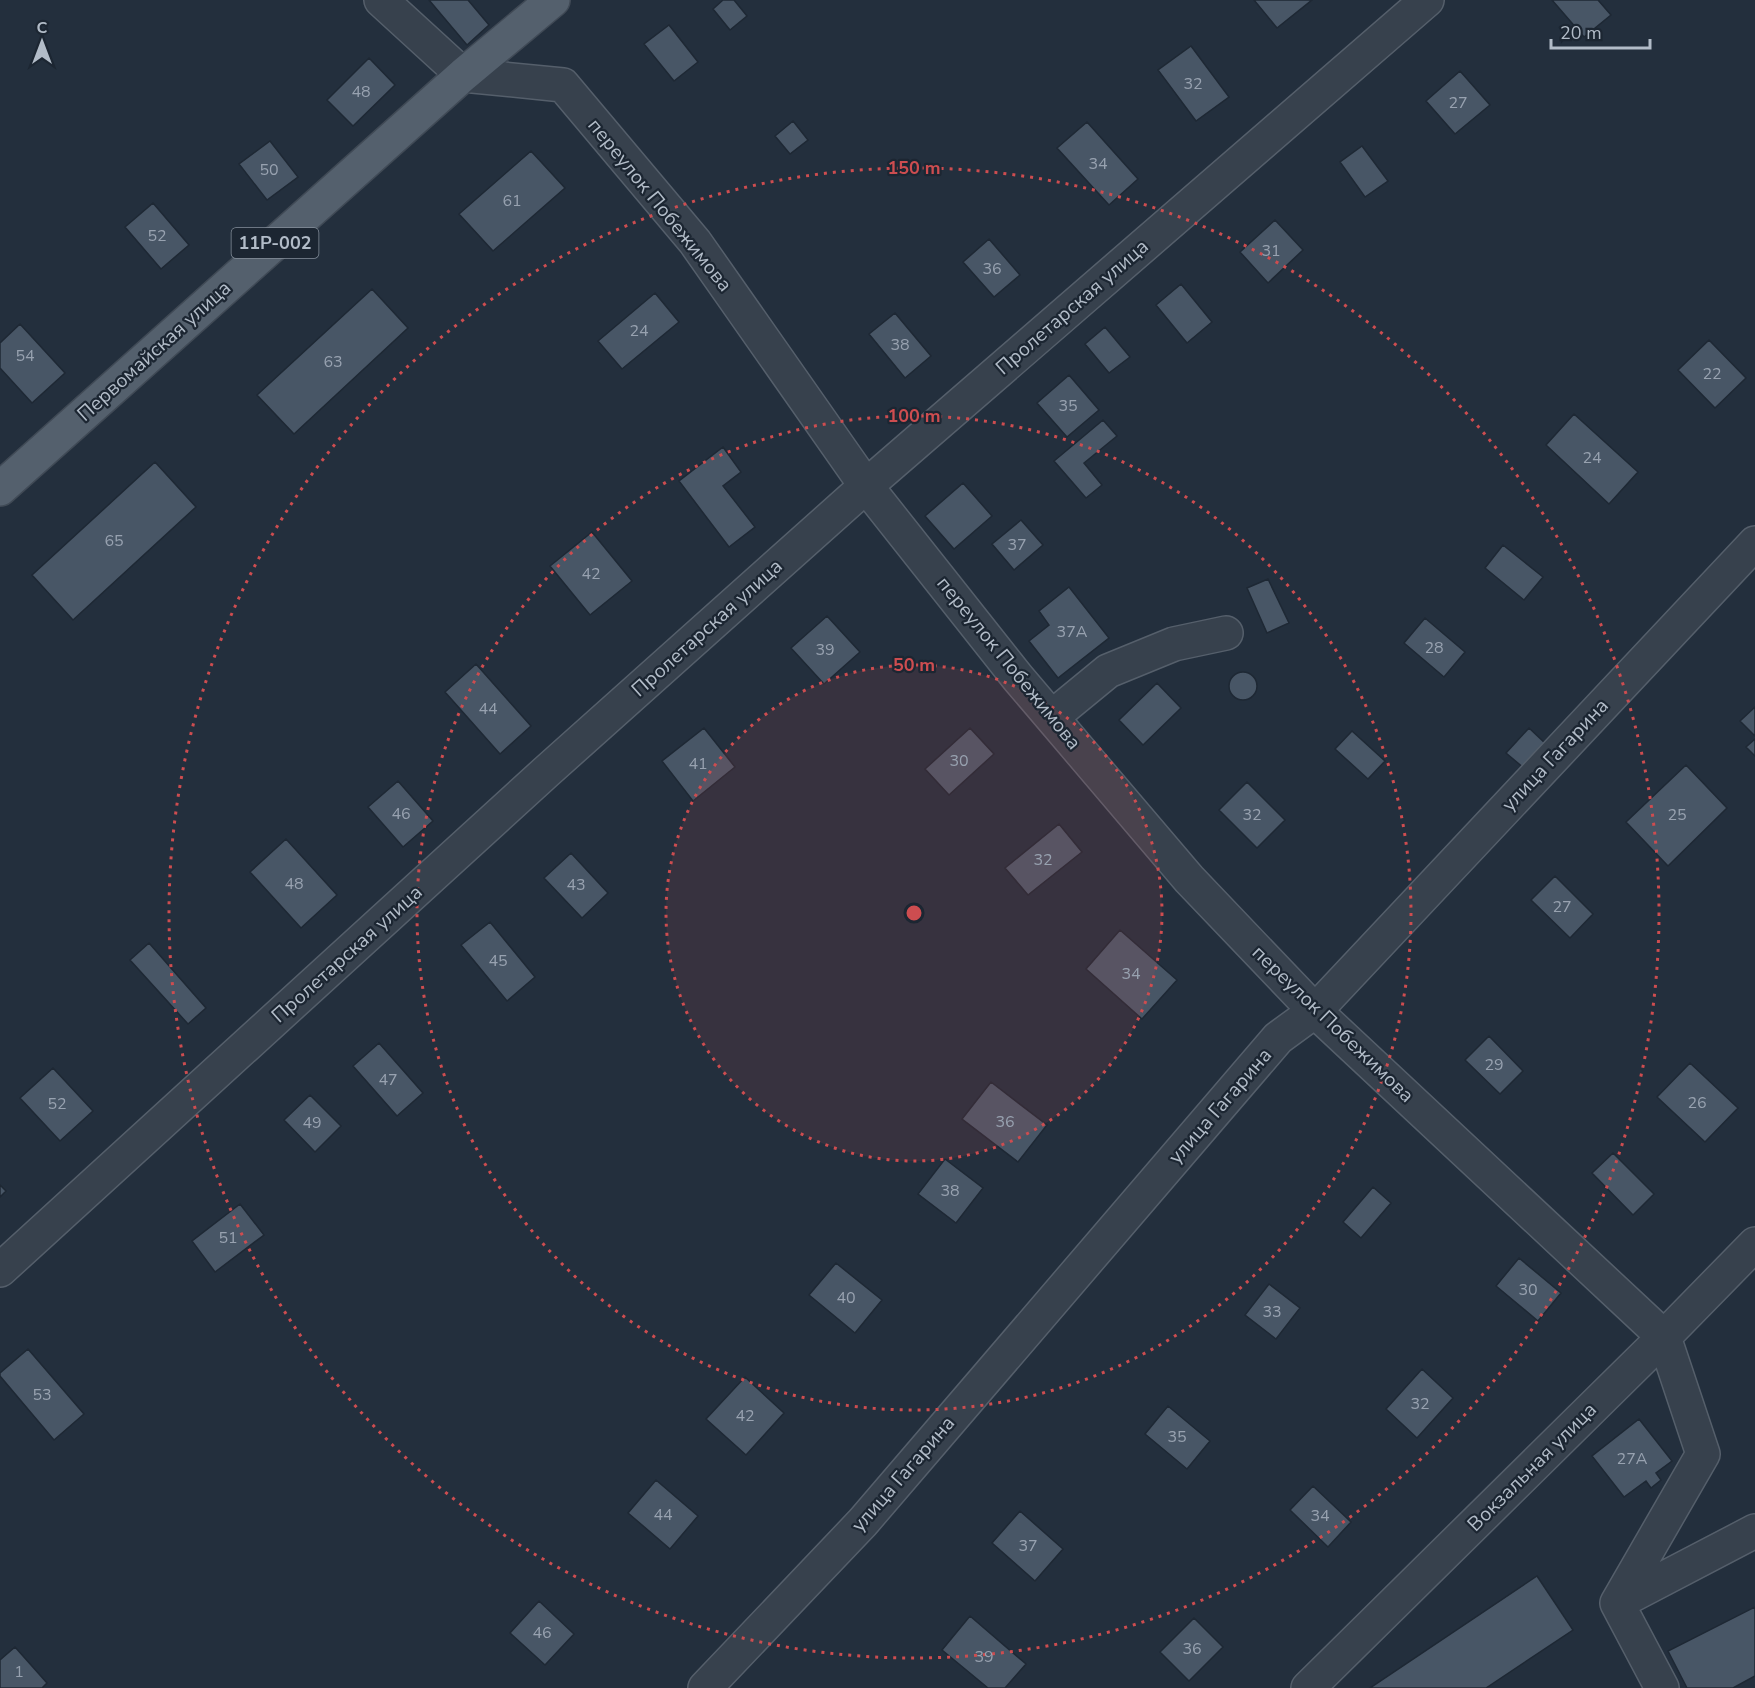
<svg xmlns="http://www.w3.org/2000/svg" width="1755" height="1688" font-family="'Nunito Sans',sans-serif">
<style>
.building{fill:#485666;stroke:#1e2834;stroke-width:1.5}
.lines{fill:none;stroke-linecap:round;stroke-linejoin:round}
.minor-casing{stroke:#555f6b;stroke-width:36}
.major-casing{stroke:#404a56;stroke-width:36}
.minor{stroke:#37414d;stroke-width:33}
.major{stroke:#54606d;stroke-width:33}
.ring{fill:none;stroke:#cd4d50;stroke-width:3;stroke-dasharray:3 6}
.labels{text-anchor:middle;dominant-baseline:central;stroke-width:4.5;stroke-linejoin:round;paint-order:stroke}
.number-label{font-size:16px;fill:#98a2b0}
.shield{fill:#1c2632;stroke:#858f9b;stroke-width:1.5}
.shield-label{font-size:18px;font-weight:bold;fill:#b2bcc8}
.street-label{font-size:20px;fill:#b2bcc8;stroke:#1c2632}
.centre{fill:#cd4d50;stroke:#1c2632;stroke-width:3}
.ring-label{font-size:18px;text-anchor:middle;font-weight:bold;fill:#cd4d50;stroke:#1c2632;stroke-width:4.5;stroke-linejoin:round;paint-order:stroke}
</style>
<rect width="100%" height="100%" fill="#232f3d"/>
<path class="building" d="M429 0H468L489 25 467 45Z
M723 0H734L747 16 730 30 713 9Z
M1254 0H1312L1277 28Z
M1552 0H1598L1611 15 1584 37Z
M669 25 698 62 674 81 644 44Z
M1191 46 1229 97 1196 121 1158 70Z
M369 58 395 85 353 126 327 100Z
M1460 71 1490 105 1455 134 1426 101Z
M793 121 808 140 790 154 775 136Z
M1087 122 1138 179 1109 205 1057 148Z
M270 141 298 177 267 200 239 164Z
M1362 146 1388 181 1365 197 1340 162Z
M531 151 565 188 493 251 459 214Z
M153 203 189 245 161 269 125 227Z
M1275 220 1303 250 1268 283 1240 252Z
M989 239 1020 275 994 297 963 262Z
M1181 284 1212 322 1187 343 1156 305Z
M372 289 408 328 294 434 257 395Z
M655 293 679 322 622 369 598 341Z
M895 313 931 356 905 378 869 334Z
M20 324 65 373 32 403 0 368V343Z
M1105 327 1130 357 1109 373 1085 344Z
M1709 340 1746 378 1715 408 1678 370Z
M1069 375 1099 410 1067 437 1037 403Z
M1574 414 1638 472 1609 504 1546 445Z
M1103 420 1117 436 1084 463 1102 485 1086 498 1054 461Z
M723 447 741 472 723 486 755 527 729 547 679 481Z
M155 462 196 507 73 620 32 575Z
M963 483 992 516 954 549 925 516Z
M1021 520 1043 545 1014 570 992 544Z
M592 532 632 581 590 615 550 566Z
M1503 545 1543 577 1524 600 1485 568Z
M1268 579 1289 623 1267 633 1247 588Z
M1069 587 1109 638 1058 678 1029 641 1049 625 1039 611Z
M827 616 860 652 824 684 791 648Z
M1425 618 1465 652 1444 677 1404 643Z
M476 664 531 726 500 754 445 692Z
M1229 686a14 14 0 1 1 28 0a14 14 0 1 1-28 0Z
M1157 683 1181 708 1143 745 1119 720Z
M1755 707V736L1740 721Z
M704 728 735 767 693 801 662 761Z
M970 728 994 754 949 795 925 769Z
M1529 728 1547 745 1525 769 1506 753Z
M1352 731 1385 761 1368 779 1335 749Z
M1755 739V756L1746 747Z
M1686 765 1727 808 1668 866 1626 822Z
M398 781 433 821 403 847 368 807Z
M1247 782 1285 820 1257 848 1219 810Z
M1059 824 1082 852 1028 895 1005 868Z
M286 839 337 895 301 928 250 872Z
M571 853 608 893 582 918 544 878Z
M1555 876 1593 914 1570 938 1531 900Z
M490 922 535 977 507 1001 461 945Z
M1120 930 1177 980 1142 1019 1086 969Z
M149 943 206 1008 188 1024 130 960Z
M1489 1036 1523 1071 1500 1094 1465 1060Z
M379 1043 423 1093 397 1116 353 1066Z
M1690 1063 1738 1108 1705 1142 1657 1097Z
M53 1068 93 1111 60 1141 20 1098Z
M991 1082 1047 1125 1018 1162 962 1119Z
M310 1095 341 1126 315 1152 284 1120Z
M1613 1153 1654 1194 1633 1215 1592 1173Z
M945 1159 983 1188 956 1223 918 1194Z
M0 1185 6 1191 0 1197Z
M1373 1187 1391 1203 1361 1238 1343 1222Z
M240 1204 264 1235 215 1272 192 1241Z
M1519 1258 1561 1293 1538 1321 1496 1286Z
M836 1263 882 1300 855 1333 809 1295Z
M1269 1284 1300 1308 1276 1339 1245 1315Z
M28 1349 84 1414 54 1440 0 1376V1373Z
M1422 1369 1453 1398 1417 1438 1386 1409Z
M745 1377 784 1413 746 1455 706 1419Z
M1168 1406 1210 1441 1187 1469 1145 1434Z
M1639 1419 1672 1461 1656 1473 1661 1480 1651 1488 1646 1481 1624 1497 1592 1456Z
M656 1480 698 1516 670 1549 628 1513Z
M1313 1486 1351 1522 1328 1547 1290 1510Z
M1020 1511 1063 1549 1035 1581 992 1543Z
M1537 1576 1573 1630 1486 1688H1370Z
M539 1601 574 1634 545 1665 510 1633Z
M1755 1607V1676L1733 1688H1687L1668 1651Z
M970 1616 1026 1664 1005 1688H988L942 1650Z
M1194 1618 1223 1647 1189 1681 1160 1652Z
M15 1647 47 1683 42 1688H0V1660Z"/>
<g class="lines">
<g class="minor-casing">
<path id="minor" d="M381 0 463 75 563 85 695 242 866 486 1018 678 1189 879 1315 1011 1664 1337 1703 1454 1617 1603
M1052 717 1108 671 1174 644 1226 633
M0 1270 546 772 866 486 1427 0
M705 1688 863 1522 1278 1038 1315 1011 1755 543
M1308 1688 1664 1337 1755 1244
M1662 1688 1617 1603 1755 1531"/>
</g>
<g class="major-casing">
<path id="major" d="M0 489 463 75 553 0"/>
</g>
<use href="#minor" class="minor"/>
<use href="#major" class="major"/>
</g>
<circle cx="914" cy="913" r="248" fill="#cd4d50" fill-opacity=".12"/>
<g class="ring">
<circle cx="914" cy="913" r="248"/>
<circle cx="914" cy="913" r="497"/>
<circle cx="914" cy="913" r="745"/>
</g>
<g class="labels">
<g class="number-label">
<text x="1193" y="84">32</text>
<text x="361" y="92">48</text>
<text x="1458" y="103">27</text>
<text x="1098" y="164">34</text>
<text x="269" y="170">50</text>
<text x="512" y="201">61</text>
<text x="157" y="236">52</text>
<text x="1271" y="251">31</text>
<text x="992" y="269">36</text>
<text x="639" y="331">24</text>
<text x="900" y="345">38</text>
<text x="25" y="356">54</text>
<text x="333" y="362">63</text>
<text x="1712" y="374">22</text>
<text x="1068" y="406">35</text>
<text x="1592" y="458">24</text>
<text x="114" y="541">65</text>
<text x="1017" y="545">37</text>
<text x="591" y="574">42</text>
<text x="1072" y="632">37А</text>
<text x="1434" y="648">28</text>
<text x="825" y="650">39</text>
<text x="488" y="709">44</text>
<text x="959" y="761">30</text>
<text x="698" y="764">41</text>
<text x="401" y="814">46</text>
<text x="1252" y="815">32</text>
<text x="1677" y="815">25</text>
<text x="1043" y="860">32</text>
<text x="294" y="884">48</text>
<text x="576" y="885">43</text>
<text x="1562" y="907">27</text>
<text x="498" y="961">45</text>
<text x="1131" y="974">34</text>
<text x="1494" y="1065">29</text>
<text x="388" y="1080">47</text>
<text x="1697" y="1103">26</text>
<text x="57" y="1104">52</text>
<text x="1005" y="1122">36</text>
<text x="312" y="1123">49</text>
<text x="950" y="1191">38</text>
<text x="228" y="1238">51</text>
<text x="1528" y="1290">30</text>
<text x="846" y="1298">40</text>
<text x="1272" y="1312">33</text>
<text x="42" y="1395">53</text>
<text x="1420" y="1404">32</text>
<text x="745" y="1416">42</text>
<text x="1177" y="1437">35</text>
<text x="1632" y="1459">27А</text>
<text x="663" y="1515">44</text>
<text x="1320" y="1516">34</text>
<text x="1028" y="1546">37</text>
<text x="542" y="1633">46</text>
<text x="1192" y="1649">36</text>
<text x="984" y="1657">39</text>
<text x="19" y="1672">1</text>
</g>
<rect class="shield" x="231.5" y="228" width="87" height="30" rx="4.5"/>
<g class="shield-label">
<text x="275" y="243">11Р-002</text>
</g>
<g class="street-label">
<text transform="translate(660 205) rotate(51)">переулок Побежимова</text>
<text transform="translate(1072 307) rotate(-41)">Пролетарская улица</text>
<text transform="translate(154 351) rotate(-42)">Первомайская улица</text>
<text transform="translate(707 628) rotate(-42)">Пролетарская улица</text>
<text transform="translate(1009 663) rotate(51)">переулок Побежимова</text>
<text transform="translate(1555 755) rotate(-47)">улица Гагарина</text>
<text transform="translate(347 954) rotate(-42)">Пролетарская улица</text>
<text transform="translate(1333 1024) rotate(44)">переулок Побежимова</text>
<text transform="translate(1220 1106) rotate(-49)">улица Гагарина</text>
<text transform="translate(1532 1467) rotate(-45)">Вокзальная улица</text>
<text transform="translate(903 1474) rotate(-49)">улица Гагарина</text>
</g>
</g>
<circle cx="914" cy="913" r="9" class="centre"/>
<g class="ring-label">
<text x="914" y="174">150 m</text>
<text x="914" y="422">100 m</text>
<text x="914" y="671">50 m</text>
</g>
<g transform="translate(42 42)" stroke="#1c2632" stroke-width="4.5" paint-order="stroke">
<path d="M0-4.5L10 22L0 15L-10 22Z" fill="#b2bcc8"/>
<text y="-9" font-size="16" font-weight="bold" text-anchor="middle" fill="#b2bcc8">С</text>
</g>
<path d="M1551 39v9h99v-9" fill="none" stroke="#b2bcc8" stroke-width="3"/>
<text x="1560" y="39" font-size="18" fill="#b2bcc8" stroke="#1c2632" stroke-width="4.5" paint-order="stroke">20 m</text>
</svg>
